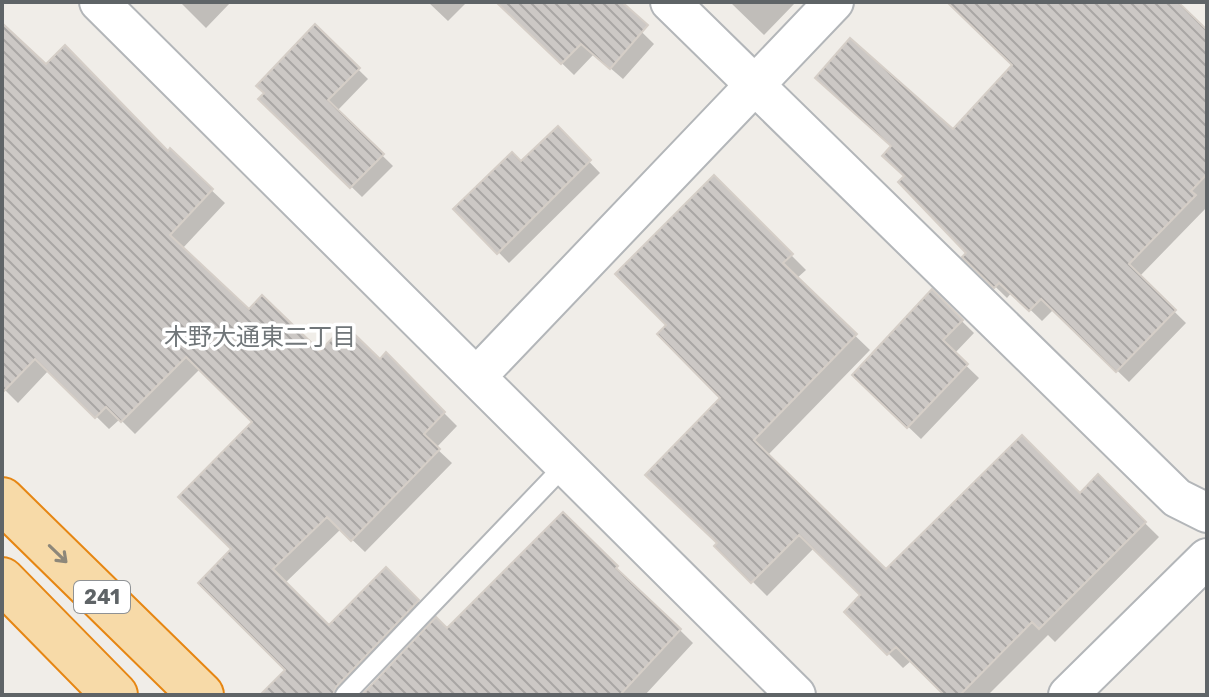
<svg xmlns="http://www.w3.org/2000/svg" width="1209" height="697" font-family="Rubik,'Noto Sans JP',sans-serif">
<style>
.shadow{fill:#0003}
.building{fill:url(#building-back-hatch);stroke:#d5cec7;stroke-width:2}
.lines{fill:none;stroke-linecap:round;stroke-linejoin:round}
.service-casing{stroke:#b3b6b9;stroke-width:22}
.minor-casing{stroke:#b3b6b9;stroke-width:42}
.trunk-casing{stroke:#e68613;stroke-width:48}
.service{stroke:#fff;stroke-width:18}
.minor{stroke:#fff;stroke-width:38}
.trunk{stroke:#f7daa8;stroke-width:44}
.oneway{stroke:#8d877a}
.labels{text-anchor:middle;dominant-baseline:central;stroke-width:7;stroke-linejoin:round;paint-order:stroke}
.shield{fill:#fff;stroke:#8f9295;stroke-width:2}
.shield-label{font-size:20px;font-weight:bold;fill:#5f6467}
.neighbourhood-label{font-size:24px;fill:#707679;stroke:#fff}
</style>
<defs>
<pattern id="building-back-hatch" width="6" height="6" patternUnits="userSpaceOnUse" patternTransform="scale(2)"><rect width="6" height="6" fill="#ccc8c5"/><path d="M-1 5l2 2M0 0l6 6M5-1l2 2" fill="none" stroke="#a9a6a4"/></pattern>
</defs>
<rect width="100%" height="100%" fill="#f0ede8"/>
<path class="shadow" d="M180 2H231L206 28Z
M428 2H467L448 21Z
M499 2H611L654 44 623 79 594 54 574 75Z
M730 2H796L764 35Z
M949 2H1159L1207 49V207L1139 277 1186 323 1129 382 1054 309 1042 321 1012 292 1007 298 965 257 969 253 907 176 953 131 1014 65Z
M2 26 46 67 168 153 170 151 225 203 182 249 249 311 320 354 380 362 386 355 457 426 436 448 452 463 365 552 341 529 284 584 329 628 386 570 431 614 353 695H293L288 670 234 549 255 422 201 368 135 434 120 419 109 429 49 370 18 403 2 387Z
M315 27 368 79 337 111 393 166 362 197 261 99Z
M558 129 600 173 509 263 456 209 521 164Z
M714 178 806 270 796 279 870 350 767 456 886 572 1080 495 1098 477 1159 537 1055 642 1048 635 988 695H947L912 660 903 668 847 612 863 596 814 548 767 596 717 546 720 544 722 398 669 325Z
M932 292 974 333 954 354 979 378 921 439 854 375Z
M563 515 693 643 645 695H364L447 631Z"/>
<path class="building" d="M496 2H622L648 25 610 69 581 44 561 64Z
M947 2H1178L1207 30V174L1191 191 1196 195 1129 264 1176 310 1116 372 1041 299 1029 311 999 283 994 288 962 257 966 253 898 182 904 176 882 156 891 146 815 78 850 38 953 129 1012 65Z
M2 23 46 64 65 45 168 151 170 148 213 189 170 235 249 309 262 295 320 351 345 325 380 359 386 352 445 412 424 434 440 449 351 541 327 517 273 569 329 625 386 567 419 600 336 687 333 695H260L285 670 198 583 231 549 178 497 252 422 186 357 121 422 106 407 95 418 35 359 2 393Z
M315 24 360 68 328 100 384 154 350 188 258 99 264 93 256 86Z
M558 126 591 160 497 254 453 209 512 152 521 161Z
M714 175 793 254 783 263 857 334 754 440 886 569 1022 435 1080 493 1098 474 1146 522 1039 629 1032 622 960 695H944L896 647 887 655 844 612 860 595 799 535 751 583 714 546 717 543 645 475 720 398 657 334 666 325 615 274Z
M932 289 963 320 943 340 968 364 907 428 852 375Z
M563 512 618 566 616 568 681 629 620 695H362L436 617 447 628Z"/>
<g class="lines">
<g class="service-casing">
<path id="service" d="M345 695 566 464"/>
</g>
<g class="minor-casing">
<path id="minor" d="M99 2 796 695
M670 2 1177 498 1207 513
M477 376 834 2
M1068 695 1207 558"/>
</g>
<g class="trunk-casing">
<path id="trunk" d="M2 500 201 695
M2 580 115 695"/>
</g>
<use href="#service" class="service"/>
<use href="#minor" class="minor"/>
<use href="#trunk" class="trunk"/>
</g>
<defs><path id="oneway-shaft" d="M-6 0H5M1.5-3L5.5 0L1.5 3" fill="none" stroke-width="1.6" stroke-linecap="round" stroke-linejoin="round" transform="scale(2)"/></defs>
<use class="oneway" href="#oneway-shaft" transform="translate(58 554) rotate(44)"/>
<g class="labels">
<rect class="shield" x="74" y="581" width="56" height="32" rx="6"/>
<g class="shield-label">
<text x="102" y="597">241</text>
</g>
<g class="neighbourhood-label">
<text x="260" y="337">木野大通東二丁目</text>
</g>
</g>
<rect width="1209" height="697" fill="none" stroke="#5f6467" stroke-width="8"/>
</svg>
